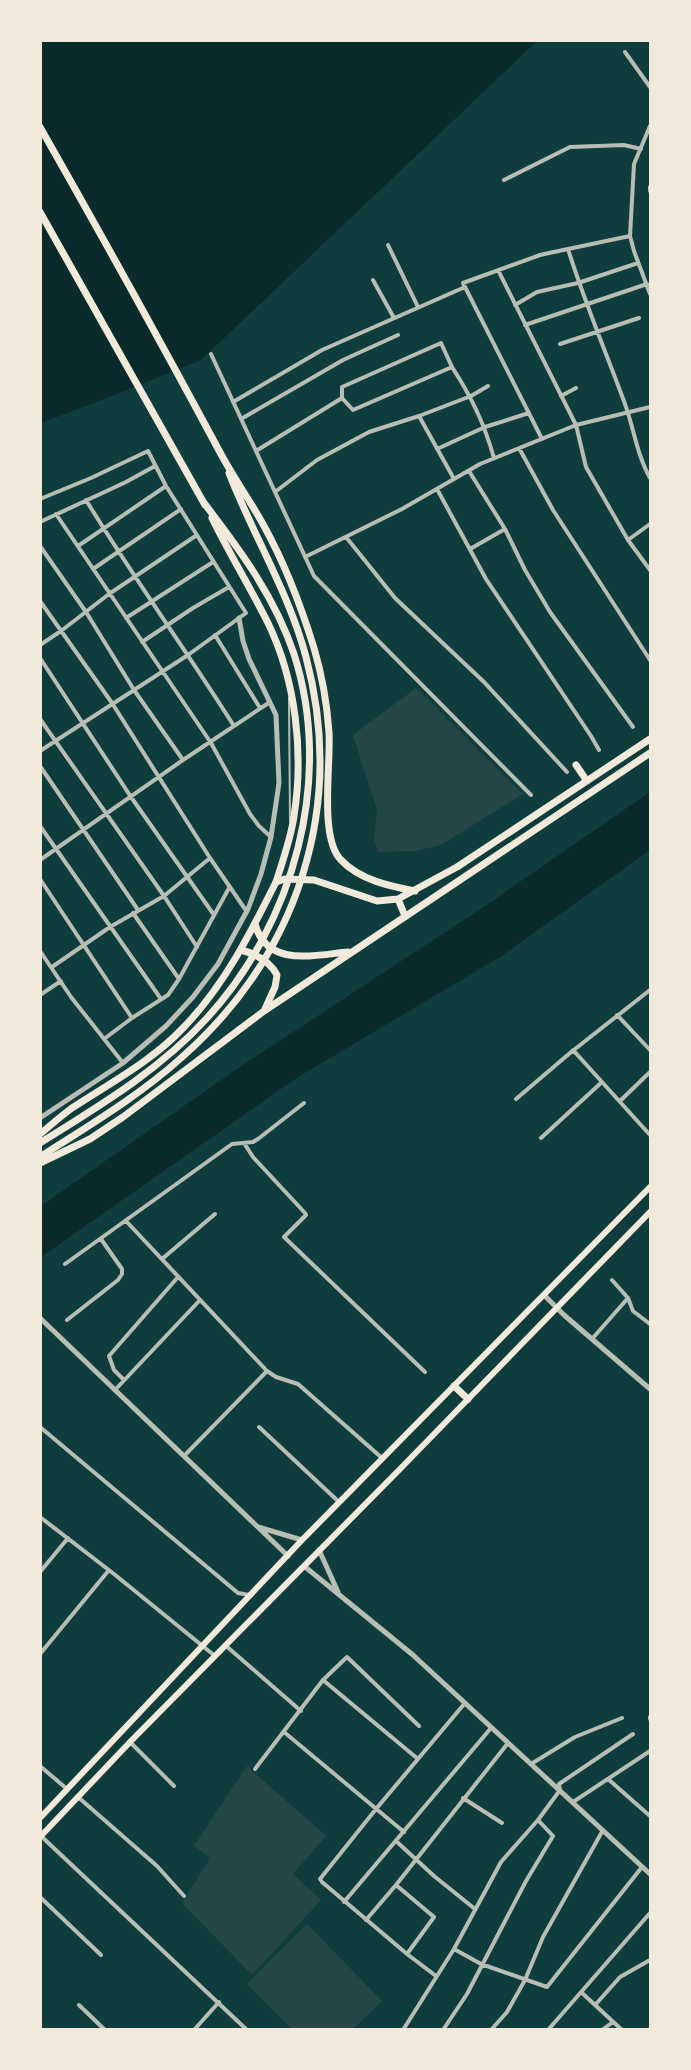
<svg xmlns="http://www.w3.org/2000/svg" width="691" height="2070" font-family="Overpass,sans-serif">
<style>
.green{fill:#244646}
.water{fill:#0a2a2b}
.lines{fill:none;stroke-linecap:round;stroke-linejoin:round}
.service{stroke:#b8beb3;stroke-width:2}
.minor{stroke:#b8beb3;stroke-width:4}
.tertiary{stroke:#b8beb3;stroke-width:5}
.secondary{stroke:#f1e9da;stroke-width:6}
.primary{stroke:#f1e9da;stroke-width:7}
.trunk{stroke:#f1e9da;stroke-width:7}
</style>
<rect width="100%" height="100%" fill="#0f3d3e"/>
<path class="green" d="M416 688 523 794 441 845 416 851 378 852 374 840 377 810 353 735Z
M247 1766 326 1836 293 1874 321 1900 252 1975 182 1903 210 1858 194 1846Z
M307 1924 382 2001 353 2029H292L247 1984Z"/>
<path class="water" d="M41 41H537L201 360 112 396 41 423Z
M650 792V850L500 957 298 1077 41 1257V1206L234 1071 485 906Z"/>
<g class="lines">
<path class="service" d="M289 698 290 821"/>
<path class="minor" d="M625 52 650 87
M504 180 570 147 624 145 641 149
M650 187V191
M630 236 634 164 650 126
M388 245 418 307
M568 249 630 236 634 251 650 294
M498 270 576 425 586 467 628 540 650 524
M373 280 394 318
M515 305 537 292 578 283 638 263
M525 325 647 284
M560 344 639 318
M211 354 314 576 531 795
M452 367C472 398 484 423 494 458
M561 396 576 388
M233 402 322 350 465 287
M419 416 454 479
M241 419 343 360 398 335
M542 439 463 283 540 255 568 249C584 301 606 352 625 404 634 429 637 455 650 478
M519 448 553 510 650 660
M437 449 485 427 529 413
M256 451 342 398 353 410 452 367 441 343 342 387V398
M469 471 505 529 525 570 550 612 633 727
M437 489 486 579 591 736 599 750
M275 492 317 460 369 432 419 416 471 396 488 386
M40 499 91 478 148 451 166 486 246 613 188 655 40 751
M86 500C133 577 186 650 234 726
M56 514 211 743 250 814 259 826 271 837
M40 522 126 482 155 466
M346 537 395 598 484 682 567 772
M628 540 650 570
M40 546 86 612 134 690 183 760
M78 546 166 486
M470 549 505 529
M305 557 402 509 480 464 576 425 650 407
M93 569 181 509
M40 601 112 703 210 858 247 912
M126 618 213 562
M215 635 260 708
M142 642 193 608 229 587
M40 645 61 631 109 594 197 535
M40 658 131 797 214 915
M40 719 164 896 197 947
M40 766 138 910
M40 826 161 999
M40 860 183 760 270 702
M40 879 132 1018
M133 913 179 979
M40 951 71 997 123 1063
M52 967 110 927 164 896 210 858
M40 995 61 981
M617 1015 650 1050
M104 1039 132 1018 168 995 179 979 229 888
M573 1050 650 1135
M516 1099 570 1053 650 990
M620 1101 650 1072
M541 1138 602 1082
M244 1143 253 1157 305 1213 306 1215 284 1237 425 1372
M126 1221 267 1371 276 1377 298 1384 382 1458
M162 1259 215 1214
M65 1264 232 1144 253 1142 258 1139 304 1103
M612 1280 628 1298 633 1311 650 1324
M67 1320 118 1280 122 1274V1269L101 1239
M592 1339 628 1298
M124 1380 114 1370 109 1356 178 1277
M115 1390 200 1300
M40 1427 238 1593 249 1595
M259 1427 339 1502
M184 1456 267 1371
M40 1517 114 1574 215 1656
M40 1572 68 1538
M225 1645 301 1711
M40 1654 109 1570
M323 1680 418 1759
M650 1717V1719
M284 1732 404 1832
M130 1742 174 1786
M531 1764 575 1737 622 1718
M40 1766 67 1789
M255 1769 323 1680 347 1657 419 1726
M608 1779 650 1816
M78 1797 157 1866 184 1896
M463 1798 502 1823
M573 1802 650 1751
M41 1836 247 2030
M396 1841 434 1876 475 1909
M396 1885 434 1917 407 1954
M40 1897 101 1955
M344 1902 491 1728
M366 1920 396 1885 508 1743
M454 1949 481 1964 547 1987 642 1867
M436 1976 407 1954 322 1882 320 1879 376 1809 465 1703
M581 1992 622 2030
M596 2004 620 1977 650 1960
M79 2005 105 2030
M194 2030 219 2002
M403 2030 454 1949 501 1862 538 1820 560 1790 559 1784 633 1734
M443 2030 467 1994 526 1881 553 1836 538 1820
M491 2030 507 2012 525 1980 543 1937 603 1830
M548 2030 650 1913
M602 2030 613 2022
M650 2030V2029"/>
<path class="tertiary" d="M40 1118 123 1063 166 1026 193 997 218 964 248 909 261 874 271 837 279 783 276 715 249 659 243 641 239 618
M544 1295 564 1315 650 1389
M40 1318 288 1556
M258 1527 302 1540
M319 1550 338 1592
M304 1566 413 1655 650 1874"/>
<path class="secondary" d="M40 1818 302 1540 650 1187
M40 1837 130 1742 401 1468 650 1212"/>
<path class="primary" d="M40 127C102 236 163 346 222 456 235 480 251 502 264 526 285 564 301 606 314 648 322 675 327 704 329 732 331 765 319 838 341 860 360 880 389 886 415 891
M40 212 205 505
M212 518C229 553 250 587 268 623 296 681 304 753 294 816 291 838 283 860 276 882
M40 1143C99 1106 160 1070 207 1018 294 923 334 779 294 654 275 597 240 550 204 503
M40 1157C88 1126 139 1096 181 1058 298 955 346 808 306 657 289 593 253 535 229 473
M454 1386 468 1399"/>
<path class="trunk" d="M576 765 587 781
M398 899 405 916
M255 924C267 968 314 955 348 952
M241 950C256 954 270 961 277 975L275 987 265 1009
M40 1134C51 1125 61 1116 72 1108 110 1083 152 1061 183 1028 224 986 250 934 276 882L285 879 314 880 377 901 398 899 457 867 650 739
M40 1163 90 1139 123 1117 264 1011 650 753"/>
</g>
<rect width="691" height="2070" fill="none" stroke="#f1e9da" stroke-width="84"/>
</svg>
